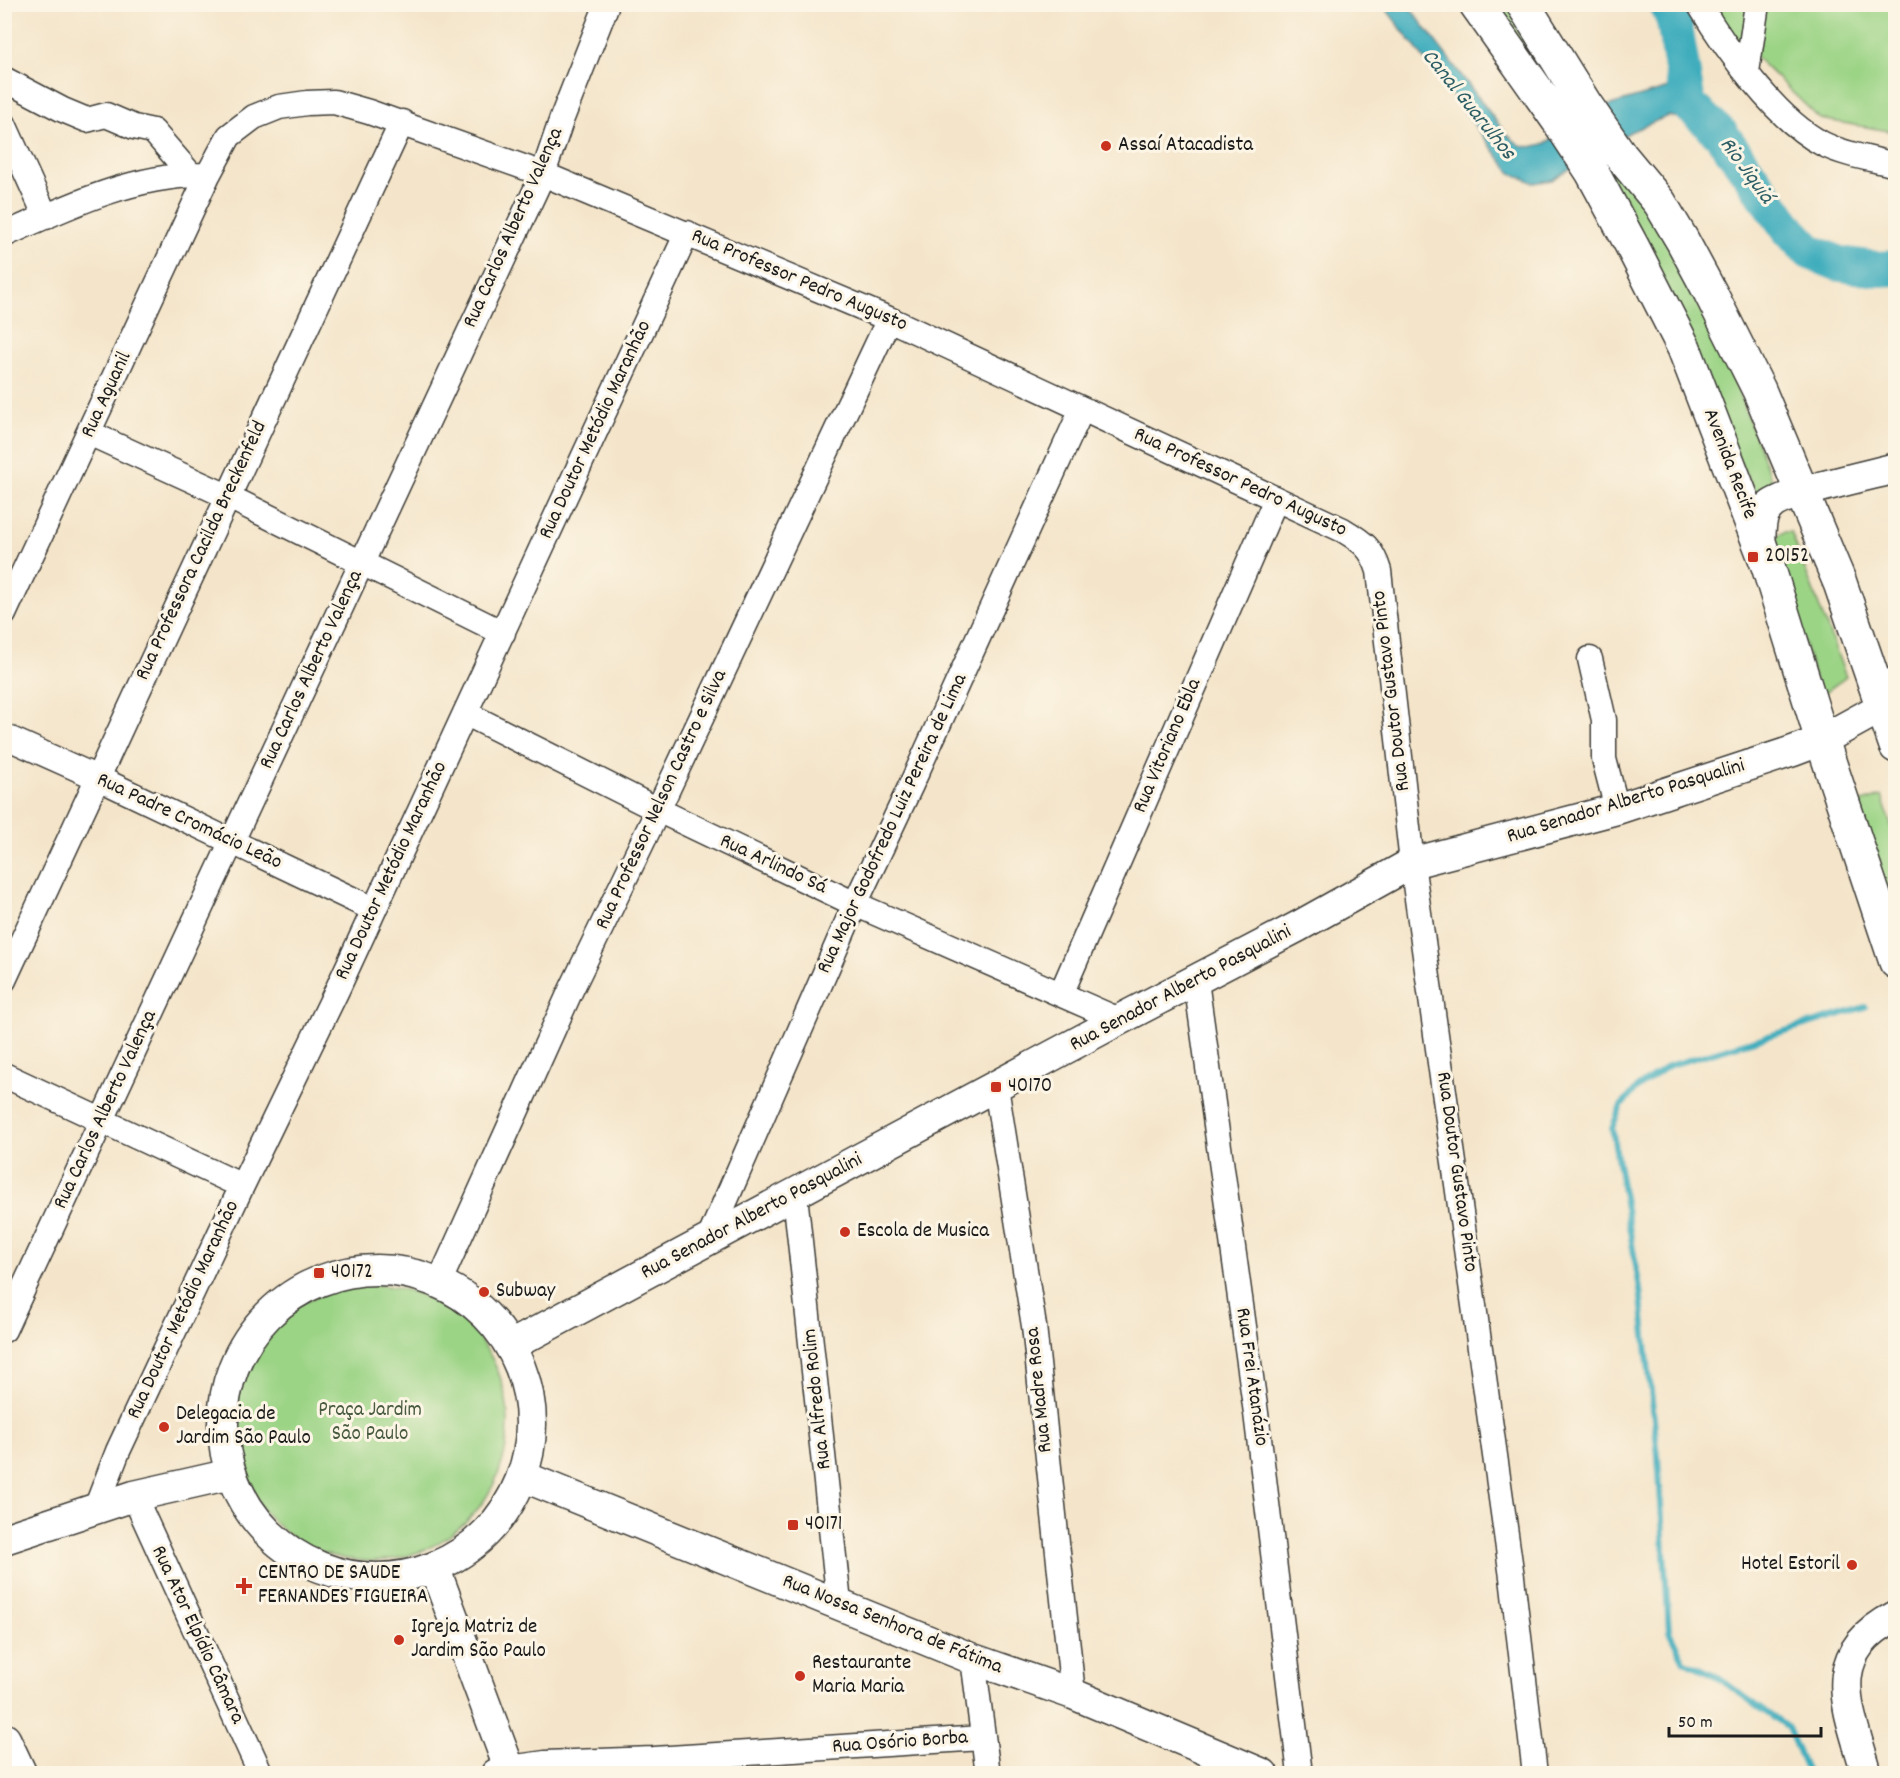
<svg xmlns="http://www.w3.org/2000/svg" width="1900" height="1778" font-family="Dekko,sans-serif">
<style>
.green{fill:#9cd486;stroke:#5c7851;stroke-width:1.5}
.water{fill:#3fadbd;stroke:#2e646c;stroke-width:1.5}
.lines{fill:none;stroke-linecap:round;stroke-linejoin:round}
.stream{stroke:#3fadbd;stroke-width:6}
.river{stroke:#3fadbd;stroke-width:36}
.minor-casing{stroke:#3c3a36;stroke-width:27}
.tertiary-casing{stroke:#3c3a36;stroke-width:33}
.secondary-casing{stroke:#3c3a36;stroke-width:36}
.primary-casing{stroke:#3c3a36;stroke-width:36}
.minor{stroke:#fff;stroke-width:24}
.tertiary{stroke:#fff;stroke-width:30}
.secondary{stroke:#fff;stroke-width:33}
.primary{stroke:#fff;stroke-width:33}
.poi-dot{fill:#c8321e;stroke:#fcf5e5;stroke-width:2}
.labels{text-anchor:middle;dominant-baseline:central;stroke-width:6;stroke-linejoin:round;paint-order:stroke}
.poi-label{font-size:21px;fill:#1c1c1c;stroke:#fcf5e5;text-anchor:start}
.street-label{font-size:21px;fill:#1c1c1c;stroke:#fcf5e5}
.park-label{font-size:21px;fill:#495c41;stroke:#fcf5e5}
.water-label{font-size:22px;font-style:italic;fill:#2c5d64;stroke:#fcf5e5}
</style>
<rect width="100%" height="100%" fill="#fcf5e5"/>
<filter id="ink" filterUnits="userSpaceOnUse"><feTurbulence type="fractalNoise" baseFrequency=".0167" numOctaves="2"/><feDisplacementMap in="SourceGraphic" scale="12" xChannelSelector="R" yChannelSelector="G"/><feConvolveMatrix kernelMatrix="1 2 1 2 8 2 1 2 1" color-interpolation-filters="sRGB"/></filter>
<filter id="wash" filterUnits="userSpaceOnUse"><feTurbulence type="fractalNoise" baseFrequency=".008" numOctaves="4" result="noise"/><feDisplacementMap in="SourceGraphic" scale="24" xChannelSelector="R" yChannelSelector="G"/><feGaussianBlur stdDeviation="1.35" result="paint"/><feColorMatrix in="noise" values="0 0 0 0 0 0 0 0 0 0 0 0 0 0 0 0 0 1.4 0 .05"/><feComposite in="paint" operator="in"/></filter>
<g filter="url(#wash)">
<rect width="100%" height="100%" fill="#f4e5ca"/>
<path class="green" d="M1496 5H1512L1646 197 1730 370 1772 481C1769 491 1767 493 1757 495Z
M1707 5H1895V132L1820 119 1715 18Z
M1785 532H1791L1846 677 1820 696 1774 542 1779 534Z
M1882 796 1895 838V922L1859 803Z
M232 1423a138 138 0 1 1 276 0a138 138 0 1 1-276 0Z"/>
<path class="water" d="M1383 5H1408L1506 134 1520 145 1530 147 1544 144 1607 106 1679 85 1688 104 1692 120 1668 116 1630 132 1552 180 1534 183 1511 173Z"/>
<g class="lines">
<path class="stream" d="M1808 1774 1788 1728 1713 1674 1684 1661 1669 1631 1658 1456 1640 1289 1612 1128 1621 1106 1637 1088 1668 1066 1865 1007"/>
<path class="river" d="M1667 4 1674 21 1688 104 1721 134 1790 231 1810 252 1840 264 1878 269 1896 268"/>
</g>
</g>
<g filter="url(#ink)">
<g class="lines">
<g class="minor-casing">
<path id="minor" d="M1699 4C1726 49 1776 120 1823 144 1843 154 1867 158 1888 163
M1747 72 1757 4
M4 79 63 110 87 120 106 115 134 127 153 131 191 175
M4 124 46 217
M4 235C66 207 133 175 201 175
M89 433 227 496 503 633
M4 614 208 175 229 136 254 117 279 107 307 103 334 102 369 112 543 174 889 319 1343 530C1363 542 1372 548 1379 571L1412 863 1512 1577 1535 1774
M1590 659 1604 720V759L1617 809
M465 713 658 810 855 904 1119 1020
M4 736 98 778 373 909
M4 980 402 122
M1196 981 1256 1413 1300 1774
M1061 994 1276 499
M4 1075 242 1186
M996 1087 1034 1326 1073 1694
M795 1195 839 1603
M708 1241 855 904 911 785 1082 409
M439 1283 571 990 658 810 889 319
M4 1330 543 174 562 118 607 4
M134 1496 261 1774
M96 1508 118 1451 242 1186 337 990 687 233
M973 1659 988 1774
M511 1774 509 1768 545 1763 654 1759 982 1738"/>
</g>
<g class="tertiary-casing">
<path id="tertiary" d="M1760 546C1761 532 1759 516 1770 506 1781 494 1874 474 1896 468
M223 1424a154 154 0 1 1 308 0a154 154 0 1 1-308 0Z
M510 1346 1119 1020 1299 926 1412 863 1617 809 1793 751 1822 740 1882 707 1889 691 1896 682
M522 1476 973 1659 1073 1694 1263 1774
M4 1539 134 1496 231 1474
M435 1569 509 1768 496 1774
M1867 1774C1849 1709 1820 1655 1896 1616"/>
</g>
<g class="secondary-casing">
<path id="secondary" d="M4 1740 20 1774"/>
</g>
<g class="primary-casing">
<path id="primary" d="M1476 4 1558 120 1592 172 1632 246 1684 348 1768 566 1822 740 1896 962
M1523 4 1585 104 1621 156 1660 203 1682 240 1710 292 1759 390 1840 583 1896 746"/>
</g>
<use href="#minor" class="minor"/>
<use href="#tertiary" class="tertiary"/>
<use href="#secondary" class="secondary"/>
<use href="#primary" class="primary"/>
</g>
</g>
<g class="poi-dot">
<circle cx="1106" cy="146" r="6"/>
<rect x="1747" y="551" width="12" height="12" rx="3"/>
<rect x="990" y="1081" width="12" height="12" rx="3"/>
<circle cx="845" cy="1232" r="6"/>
<rect x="313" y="1267" width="12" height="12" rx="3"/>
<circle cx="484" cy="1292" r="6"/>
<circle cx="164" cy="1427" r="6"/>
<rect x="787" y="1519" width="12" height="12" rx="3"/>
<circle cx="1852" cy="1565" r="6"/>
<path d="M241 1577h6v6h6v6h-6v6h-6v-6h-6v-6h6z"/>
<circle cx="399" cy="1640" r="6"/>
<circle cx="800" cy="1676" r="6"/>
</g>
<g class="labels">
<g class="poi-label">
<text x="1118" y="146">Assaí Atacadista</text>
<text x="1765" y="557">20152</text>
<text x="1008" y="1087">40170</text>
<text x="857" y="1232">Escola de Musica</text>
<text x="331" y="1273">40172</text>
<text x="496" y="1292">Subway</text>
<text x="176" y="1415">Delegacia de<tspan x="176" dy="24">Jardim São Paulo</tspan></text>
<text x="805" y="1525">40171</text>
<text x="1840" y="1565" text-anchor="end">Hotel Estoril</text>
<text x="258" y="1574">CENTRO DE SAUDE<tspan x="258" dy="24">FERNANDES FIGUEIRA</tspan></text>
<text x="411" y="1628">Igreja Matriz de<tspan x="411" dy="24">Jardim São Paulo</tspan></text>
<text x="812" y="1664">Restaurante<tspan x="812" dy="24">Maria Maria</tspan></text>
</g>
<g class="street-label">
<text transform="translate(514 228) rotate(-66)">Rua Carlos Alberto Valença</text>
<text transform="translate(799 281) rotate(23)">Rua Professor Pedro Augusto</text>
<text transform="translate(107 395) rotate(-65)">Rua Aguanil</text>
<text transform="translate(596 430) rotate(-65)">Rua Doutor Metódio Maranhão</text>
<text transform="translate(1729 464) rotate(69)">Avenida Recife</text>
<text transform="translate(1240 483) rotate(25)">Rua Professor Pedro Augusto</text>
<text transform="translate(202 551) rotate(-65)">Rua Professora Cacilda Breckenfeld</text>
<text transform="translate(312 670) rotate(-65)">Rua Carlos Alberto Valença</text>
<text transform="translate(1392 691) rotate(-97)">Rua Doutor Gustavo Pinto</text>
<text transform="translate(1168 746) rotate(-67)">Rua Vitoriano Ebla</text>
<text transform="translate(662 800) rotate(-65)">Rua Professor Nelson Castro e Silva</text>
<text transform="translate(1626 802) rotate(-17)">Rua Senador Alberto Pasqualini</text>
<text transform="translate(189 822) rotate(25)">Rua Padre Cromácio Leão</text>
<text transform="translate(893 824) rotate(-65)">Rua Major Godofredo Luiz Pereira de Lima</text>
<text transform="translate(773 865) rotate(25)">Rua Arlindo Sá</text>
<text transform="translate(392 871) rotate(-65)">Rua Doutor Metódio Maranhão</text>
<text transform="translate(1181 989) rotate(-28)">Rua Senador Alberto Pasqualini</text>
<text transform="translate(106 1110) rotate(-65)">Rua Carlos Alberto Valença</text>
<text transform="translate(1456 1172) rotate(82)">Rua Doutor Gustavo Pinto</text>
<text transform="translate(752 1217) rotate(-28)">Rua Senador Alberto Pasqualini</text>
<text transform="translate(184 1310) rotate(-65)">Rua Doutor Metódio Maranhão</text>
<text transform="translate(1251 1377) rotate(82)">Rua Frei Atanázio</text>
<text transform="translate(1040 1390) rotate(-96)">Rua Madre Rosa</text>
<text transform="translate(818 1399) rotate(-96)">Rua Alfredo Rolim</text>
<text transform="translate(892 1625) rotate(22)">Rua Nossa Senhora de Fátima</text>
<text transform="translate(197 1635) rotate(65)">Rua Ator Elpídio Câmara</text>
<text transform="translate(900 1743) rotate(-4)">Rua Osório Borba</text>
</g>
<g class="park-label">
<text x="370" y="1411">Praça Jardim<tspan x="370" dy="24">São Paulo</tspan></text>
</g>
<g class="water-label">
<text transform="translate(1468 105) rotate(51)">Canal Guarulhos</text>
<text transform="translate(1746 171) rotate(54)">Rio Jiquiá</text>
</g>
</g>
<rect width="1900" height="1778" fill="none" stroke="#fcf5e5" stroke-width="24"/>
<path d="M1669 1727v9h152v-9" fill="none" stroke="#1c1c1c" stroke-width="3"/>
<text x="1678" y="1727" font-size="18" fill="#1c1c1c" stroke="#fcf5e5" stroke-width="4.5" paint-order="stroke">50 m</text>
</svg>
